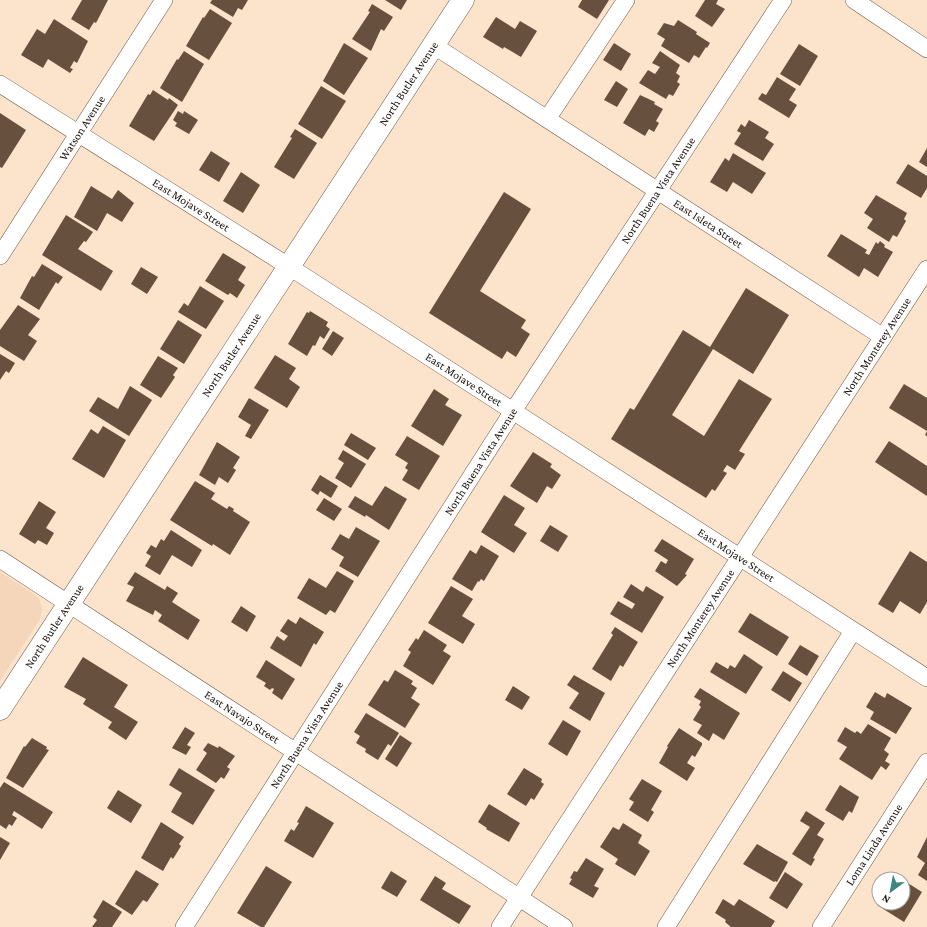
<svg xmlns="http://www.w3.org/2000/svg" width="927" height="927" font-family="'Crimson Pro',serif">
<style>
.built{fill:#f5d6ba}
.building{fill:#67513e}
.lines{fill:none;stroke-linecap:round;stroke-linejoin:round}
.minor-casing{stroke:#715b47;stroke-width:18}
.major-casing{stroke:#715b47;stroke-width:23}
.minor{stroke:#fff;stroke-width:17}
.major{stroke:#fff;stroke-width:22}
.labels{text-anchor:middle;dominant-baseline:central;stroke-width:4;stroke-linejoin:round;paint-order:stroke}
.street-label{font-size:12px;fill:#1c130b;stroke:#fff}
</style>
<rect width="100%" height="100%" fill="#fce3cc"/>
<path class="built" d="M0 572 35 595 39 599 42 609 40 619 0 681Z"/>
<path class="building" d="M82 0H108L96 23 94 22 89 30 71 19Z
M212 0H248L242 10 238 8 233 17 210 3Z
M385 0H407L401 10Z
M582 0H609L597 19 578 7Z
M705 0H718L716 4 725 9 712 27 695 16Z
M372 4 393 17 384 31 381 29 371 51 352 39 370 12 368 11Z
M210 9 232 23 209 60 186 46 203 17 204 18Z
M496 17 515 29 520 21 537 31 521 57 504 47 503 49 483 37Z
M54 19 88 41 77 63 74 61 70 68 73 69 70 73 48 59 43 68 21 55 37 29 45 34Z
M678 20 697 32 696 34 710 43 707 48 706 47 699 58 694 55 689 63 661 46 665 39 657 34 664 23 674 26Z
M344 43 368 58 344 95 323 81Z
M614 43 631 54 621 71 603 60Z
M799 44 818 56 800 86 780 74Z
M184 51 204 64 182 102 160 88 177 59 178 60Z
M660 51 680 65 676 73 680 76 677 82 680 84 673 96 669 94 666 99 639 83 648 70 655 74 660 67 652 63Z
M777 77 796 89 789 100 797 105 789 118 758 99 762 93 766 95Z
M616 81 628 89 617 107 604 100Z
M321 86 346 101 322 139 298 124Z
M153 90 168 100 169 98 178 105 154 141 129 126 148 94 150 95Z
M640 95 655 102 654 104 663 109 656 121 659 123 654 132 649 129 645 136 623 123Z
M178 111 183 114 184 111 198 120 189 134 175 126 177 123 173 120Z
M0 113 26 130 2 168 0 167Z
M749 120 769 132 765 138 774 144 763 161 734 144 741 133 737 131 741 124 745 127Z
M295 129 317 143 294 179 274 167 292 138 290 137Z
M927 148V167L919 162Z
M211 151 230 163 219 182 199 170Z
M733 153 766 173 752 194 733 182 727 192 710 182 725 158 729 161Z
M908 164 927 176V188L921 198 896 183Z
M241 172 260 185 243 213 223 201Z
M91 186 112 199 118 190 134 203 122 222 107 213 97 231 74 217Z
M504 192 531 209 480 291 526 320 521 328 530 334 516 357 507 351 502 359 429 313Z
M876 195 907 213 904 219 906 221 897 237 893 235 889 242 867 228 873 219 864 213Z
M66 215 93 232 86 242 84 241 78 249 113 271 101 291 42 255Z
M841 234 867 250 865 253 869 255 876 242 878 244 880 241 885 245 884 247 893 252 878 277 864 268 859 277 827 256Z
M223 253 246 267 238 280 245 285 237 298 230 293 228 295 205 281Z
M42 264 63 277 58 284 56 282 39 310 20 298 32 276 34 277Z
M141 267 158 277 147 294 131 284Z
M200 286 224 301 206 329 178 312 184 303 188 306Z
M746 288 789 315 753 374 713 349 672 415 704 436 739 379 772 399 739 451 745 454 735 470 727 465 723 471 727 473 715 491 712 489 706 498 611 439 630 408 634 410 683 330 710 347Z
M18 305 40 319 28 335 37 341 24 361 0 346V330Z
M310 311 328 322 326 326 330 329 324 339 320 336 315 346 313 345 307 356 288 344 307 312 309 313Z
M178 320 202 335 184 364 160 349Z
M333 331 344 338 332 356 322 349Z
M0 354 15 363 9 373 6 371 0 380Z
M275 355 296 368 289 379 300 387 287 408 254 388Z
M158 356 178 368 173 375 175 377 161 398 140 385Z
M904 384 927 398V436L925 435 927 431 889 408Z
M130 386 152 400 129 436 89 411 98 397 118 409Z
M434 389 449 399 445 405 462 415 443 446 411 426Z
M249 398 269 410 251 439 245 436 251 425 238 417Z
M103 426 126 440 104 478 72 459 91 429 98 434Z
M351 433 376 448 368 460 344 445Z
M407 436 440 456 419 490 402 480 408 470 405 468 408 463 395 455Z
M889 441 927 466V496L875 462Z
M217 442 240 457 233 468 236 470 228 483 219 477 215 485 199 475Z
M343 450 366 464 351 488 335 478 344 463 338 459Z
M533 452 552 464 550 467 561 475 552 489 547 486 537 503 510 486Z
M320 475 338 486 331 498 320 491 318 495 311 490Z
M195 481 215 493 211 499 227 509 229 506 234 509 233 511 250 522 230 555 213 544 212 546 170 520Z
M385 486 407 499 389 530 366 515 365 517 348 507 355 496 372 506Z
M504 495 525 508 514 525 527 533 514 553 481 532Z
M324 498 342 509 334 521 316 510Z
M39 501 56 512 46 528 54 533 47 545 38 540 35 544 19 534Z
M550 525 568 536 558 552 540 541Z
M356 527 380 541 358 577 339 566 344 557 331 549 340 534 349 539Z
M171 530 202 550 192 567 172 555 160 575 145 566 151 556 146 553 151 545 156 548 161 539 164 541Z
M662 539 694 559 685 574 687 575 677 586 655 571 661 561 666 564 668 560 654 551Z
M481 545 499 556 484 581 481 579 479 582 478 581 472 591 452 579 470 550 476 554Z
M910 551 927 562V602L920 614 900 601 893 613 878 604Z
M337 571 354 581 335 613 330 610 326 615 297 598 309 578 326 588Z
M135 572 165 590 167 586 178 593 172 602 200 620 188 640 158 621 162 615 155 610 153 615 126 601 134 587 127 584Z
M631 584 643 592 646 586 664 597 642 633 610 614 618 601 632 609 635 604 623 597Z
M451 586 473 599 462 616 475 624 463 644 428 623Z
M241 606 256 616 247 632 231 622Z
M750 613 789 637 777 656 738 632Z
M300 617 324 632 316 645 314 643 301 667 270 648 277 636 284 641 288 636 280 631 288 619 296 624Z
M615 627 638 642 623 667 620 665 611 681 592 669 613 635 611 633Z
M424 630 447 645 443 651 451 656 433 685 403 666 411 652 408 650 416 638 418 640Z
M800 645 819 656 807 676 788 664Z
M744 654 763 667 746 694 710 672 716 662 728 669 730 665 735 668Z
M83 657 128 685 114 707 138 722 126 740 108 728 112 722 83 704 86 699 64 687Z
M266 660 295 679 282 700 272 693 274 689 272 688 270 690 264 686 266 683 256 677Z
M395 670 413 681 411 684 417 688 411 698 420 704 405 728 368 705 384 680 388 682Z
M783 671 802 683 790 702 771 690Z
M574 675 605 693 590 721 569 708 579 693 567 685Z
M513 686 530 697 522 710 505 700Z
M700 688 740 713 724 740 713 733 709 741 697 733 702 725 693 720 701 707 699 705 701 701 694 697Z
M875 692 885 698 887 693 912 708 896 734 870 719 874 712 866 707Z
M366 713 399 733 391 746 388 744 378 760 365 752 366 749 356 743 360 736 354 732Z
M563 720 581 731 567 756 548 744Z
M868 724 891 738 884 750 889 754 885 761 890 764 886 770 881 766 872 780 839 759 847 747 837 741 845 727 855 733 857 731 861 734Z
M185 727 195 733 187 745 191 747 186 755 172 748Z
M679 728 702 743V745L695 757 692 755 687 763 695 768 687 781 659 763 668 747 667 746Z
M400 735 412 743 397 767 385 759Z
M32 738 47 747 46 749 49 750 23 788 6 778 24 746 25 747Z
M208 743 218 748 219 746 235 756 227 767 230 769 224 779 221 777 216 783 196 770 207 753 203 750Z
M179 768 215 790 193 825 171 812 182 793 169 785Z
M524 768 542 779 541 782 544 784 534 800 531 798 526 806 507 794Z
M642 779 662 791 651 810 654 812 648 822 629 810 634 802 629 799Z
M4 782 53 812 42 829 14 811 12 815 17 818 12 826 9 824 6 829 0 825V788Z
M840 785 859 797 852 813 849 811 843 821 825 810Z
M118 790 142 805 131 823 107 808Z
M489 804 520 823 509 842 486 829 487 828 478 822Z
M306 806 334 823 313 858 284 841 291 829 294 831 299 823 297 822Z
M806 811 825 823 817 835 824 839 813 858 815 859 811 866 792 854 810 827 800 821Z
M161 822 184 837 179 844 181 846 173 859 171 857 163 871 141 858Z
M623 823 642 835 638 843 650 851 635 876 615 864 618 859 600 847 613 827 619 830Z
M0 837 10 843 0 860Z
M927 837V881L918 875 925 863 917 857Z
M757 844 788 862 777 882 775 881 774 882 743 864Z
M586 858 604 869 594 886 599 888 593 898 569 884 572 879 570 878 574 871 577 872Z
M266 866 292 882 264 927H261L237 913Z
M136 870 159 884 147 902 143 900 132 915 115 904Z
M391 871 407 881 397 897 381 888Z
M785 872 803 884 787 909 769 898Z
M435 876 446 883 442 889 471 906 459 924 420 900Z
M903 880 922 892 904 922 877 905 879 903H903Z
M723 899 734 906 739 899 775 921 771 927H731L725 922 726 920 715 913Z
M103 900 122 912 112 927H92L97 920 93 917Z"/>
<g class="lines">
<g class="minor-casing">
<g id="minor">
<path d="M854 0 927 49"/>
<path id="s1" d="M433 45 883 337"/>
<path id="s2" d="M0 84 288 266 927 678"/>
<path d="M547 119 626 0"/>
<path id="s3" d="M0 256 164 0"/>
<path id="s4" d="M0 559 564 927"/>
<path id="s5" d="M184 927 513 411 783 0"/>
<path id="s6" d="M500 927 927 269"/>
<path d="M666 927 853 631"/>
<path id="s7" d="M821 927 927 762"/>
</g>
</g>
<g class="major-casing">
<g id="major">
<path id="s8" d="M0 709 463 0"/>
</g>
</g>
<use href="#minor" class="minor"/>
<use href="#major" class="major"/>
</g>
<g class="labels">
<g class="street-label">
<text stroke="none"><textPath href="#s8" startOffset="747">North Butler Avenue</textPath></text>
<text stroke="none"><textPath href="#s3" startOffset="152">Watson Avenue</textPath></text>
<text stroke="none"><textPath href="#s5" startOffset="876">North Buena Vista Avenue</textPath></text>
<text stroke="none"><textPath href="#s2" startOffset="226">East Mojave Street</textPath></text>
<text stroke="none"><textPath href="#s1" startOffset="328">East Isleta Street</textPath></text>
<text stroke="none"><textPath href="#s6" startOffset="692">North Monterey Avenue</textPath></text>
<text stroke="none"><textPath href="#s8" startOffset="423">North Butler Avenue</textPath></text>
<text stroke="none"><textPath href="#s2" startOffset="550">East Mojave Street</textPath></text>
<text stroke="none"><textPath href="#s5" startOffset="552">North Buena Vista Avenue</textPath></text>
<text stroke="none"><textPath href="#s2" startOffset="874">East Mojave Street</textPath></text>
<text stroke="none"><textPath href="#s6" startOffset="368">North Monterey Avenue</textPath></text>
<text stroke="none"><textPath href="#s8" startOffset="99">North Butler Avenue</textPath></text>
<text stroke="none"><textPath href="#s4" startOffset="289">East Navajo Street</textPath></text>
<text stroke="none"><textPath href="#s5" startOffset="228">North Buena Vista Avenue</textPath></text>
<text stroke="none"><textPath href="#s7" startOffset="98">Loma Linda Avenue</textPath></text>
</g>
</g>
<g transform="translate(891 891) rotate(212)"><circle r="19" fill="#ffffff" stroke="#a4a19d"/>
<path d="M0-3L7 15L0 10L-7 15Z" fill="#3e8684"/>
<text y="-6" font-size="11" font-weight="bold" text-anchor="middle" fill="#1c130b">N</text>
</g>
</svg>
